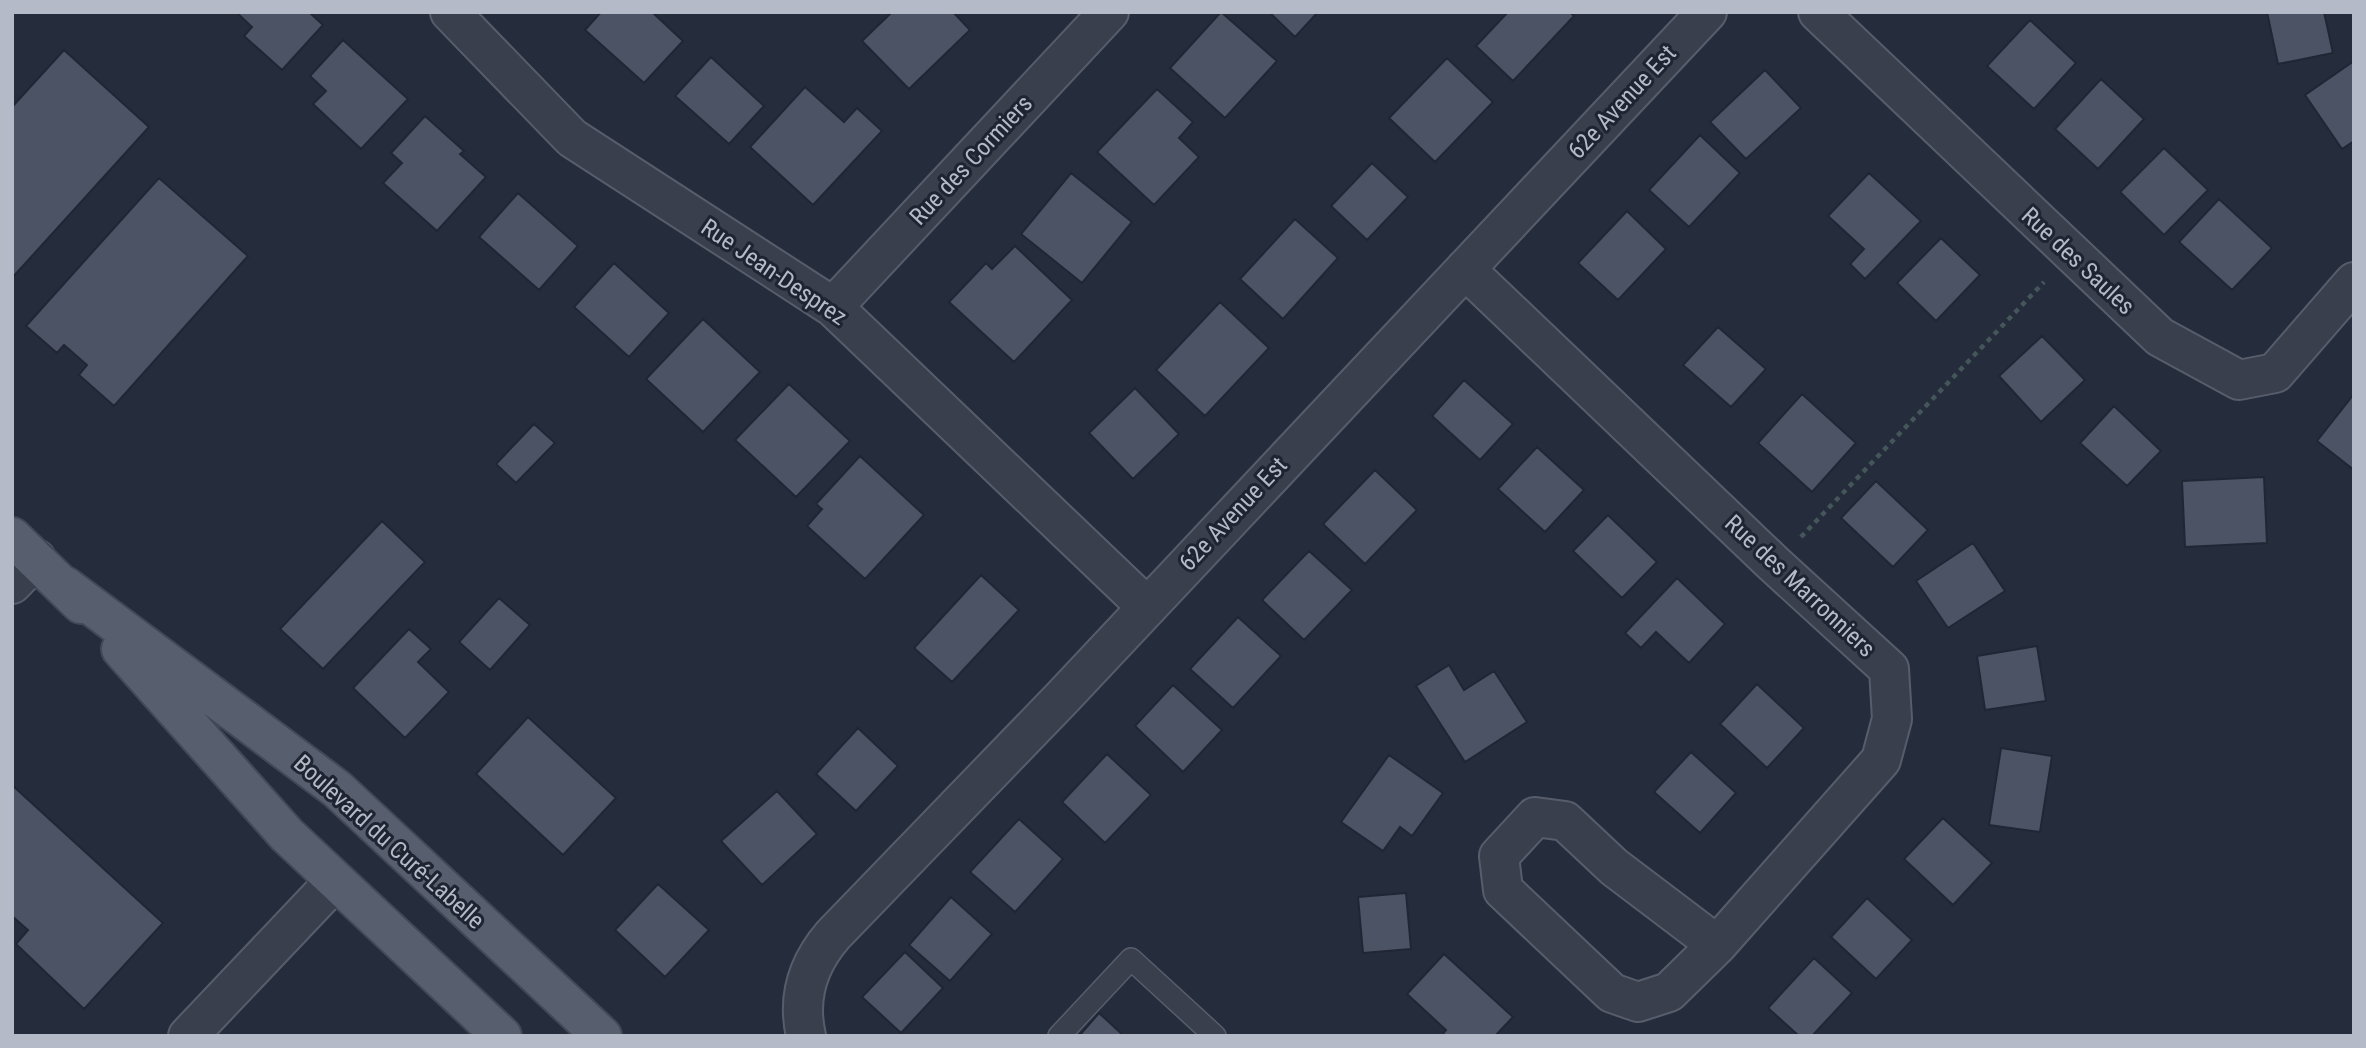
<svg xmlns="http://www.w3.org/2000/svg" width="2366" height="1048" font-family="'Roboto Condensed',sans-serif">
<style>
.building{fill:#4c5365;stroke:#202634;stroke-width:2}
.lines{fill:none;stroke-linecap:round;stroke-linejoin:round}
.service-casing{stroke:#575d6b;stroke-width:24}
.minor-casing{stroke:#575d6b;stroke-width:42}
.primary-casing{stroke:#424856;stroke-width:42}
.path{stroke:#45565b;stroke-width:4.5;stroke-dasharray:5 5;stroke-linecap:butt}
.service{stroke:#393f4d;stroke-width:21}
.minor{stroke:#393f4d;stroke-width:38}
.primary{stroke:#575e6d;stroke-width:38}
.labels{text-anchor:middle;dominant-baseline:central;stroke-width:6;stroke-linejoin:round;paint-order:stroke}
.street-label{font-size:24px;fill:#b5bac8;stroke:#1e2432}
</style>
<rect width="100%" height="100%" fill="#252d3d"/>
<path class="building" d="M236 12H309L323 25 282 70 244 36 252 27Z
M601 12H652L683 41 644 83 585 30Z
M892 12H953L970 30 909 89 862 41Z
M1221 12 1277 61 1225 118 1170 68Z
M1269 12H1318L1295 37Z
M1508 12H1570L1574 16 1513 81 1476 46Z
M2267 12H2324L2333 53 2278 64Z
M2030 20 2076 63 2034 109 1987 66Z
M343 40 408 99 361 149 313 104 326 91 310 76Z
M64 50 149 127 12 278V107Z
M711 57 764 106 729 144 675 96Z
M1447 58 1493 102 1435 162 1389 118Z
M2354 61V141L2342 149 2305 95Z
M1765 70 1801 108 1746 159 1710 122Z
M2101 79 2144 119 2098 169 2055 129Z
M805 87 844 122 857 108 882 131 813 205 750 147Z
M1157 89 1193 122 1179 138 1199 157 1154 205 1097 152Z
M425 116 464 151 460 154 486 177 437 231 383 183 402 163 391 153Z
M1700 135 1740 173 1689 227 1649 190Z
M2164 148 2208 190 2164 235 2120 192Z
M1372 163 1408 197 1367 240 1331 206Z
M1071 173 1132 222 1082 283 1021 234Z
M1869 173 1921 221 1865 279 1850 264 1864 249 1828 216Z
M159 178 248 256 114 406 79 375 87 365 64 345 57 353 26 326Z
M518 193 578 246 539 290 479 237Z
M2219 199 2272 248 2232 290 2179 242Z
M1627 211 1666 249 1618 300 1578 263Z
M1295 219 1338 258 1283 319 1240 279Z
M1941 238 1980 275 1936 321 1897 283Z
M1015 246 1072 300 1014 362 949 302 986 263 992 269Z
M614 263 669 313 629 357 574 307Z
M1220 302 1269 348 1205 416 1156 370Z
M703 319 760 372 703 432 646 379Z
M1718 327 1766 369 1731 407 1683 365Z
M2042 336 2085 380 2041 422 1999 376Z
M1464 380 1513 424 1480 460 1432 416Z
M789 384 850 441 796 497 735 440Z
M1135 388 1179 434 1133 479 1089 433Z
M1802 394 1856 443 1812 492 1758 443Z
M2354 394V470L2317 441Z
M2114 406 2161 451 2127 486 2080 443Z
M534 424 555 443 516 483 496 464Z
M1537 447 1584 490 1545 532 1498 489Z
M860 456 924 515 865 579 807 526 822 509 816 504Z
M1375 470 1417 510 1365 564 1323 524Z
M2264 477 2267 543 2185 547 2182 481Z
M1876 481 1928 530 1893 567 1841 518Z
M1608 515 1657 562 1622 598 1573 551Z
M382 521 425 562 323 669 280 629Z
M1973 543 2005 591 1948 628 1916 581Z
M1309 551 1352 590 1304 640 1262 600Z
M981 575 1019 610 952 682 914 648Z
M1677 578 1725 624 1689 663 1656 632 1641 648 1625 633Z
M499 598 530 625 490 670 459 642Z
M1238 617 1281 656 1233 708 1190 669Z
M409 629 431 649 418 662 449 692 405 738 353 688Z
M2037 646 2046 701 1985 710 1977 656Z
M1449 665 1464 690 1494 671 1527 722 1465 762 1416 686Z
M1757 684 1804 728 1767 768 1720 724Z
M1173 685 1222 730 1183 772 1135 726Z
M528 717 616 798 563 855 476 774Z
M858 728 898 766 856 811 816 774Z
M2001 748 2052 756 2040 832 1989 825Z
M1691 752 1736 793 1700 833 1654 792Z
M1107 754 1151 795 1105 843 1062 802Z
M1389 755 1443 793 1412 836 1400 827 1383 851 1341 822Z
M12 785 163 923 84 1009 16 944 28 930 12 916Z
M777 791 817 834 762 885 721 841Z
M1943 818 1992 863 1953 905 1904 859Z
M1019 819 1063 859 1015 912 970 872Z
M658 884 709 930 665 977 615 930Z
M1406 893 1411 949 1363 953 1358 897Z
M951 897 992 934 950 981 909 945Z
M1867 898 1912 940 1876 979 1831 937Z
M905 952 943 988 901 1033 862 997Z
M1444 954 1513 1017 1495 1036H1441L1446 1030 1407 994Z
M1814 958 1852 993 1812 1036H1799L1768 1008Z
M1099 1013 1124 1036H1079Z"/>
<g class="lines">
<g class="service-casing">
<path id="service" d="M1059 1036 1131 959 1215 1036"/>
</g>
<g class="minor-casing">
<path id="minor" d="M450 12 572 138 833 307 1146 606
M1818 12 2160 337 2239 380 2275 373 2354 282
M1465 269 1774 564 1889 669 1892 719 1881 760 1717 945 1669 992 1638 1002 1612 993 1503 890 1499 856 1535 817 1565 821 1614 867 1717 945
M833 307 1109 12
M12 584 36 559
M188 1036 335 881
M806 1036C797 997 808 964 833 935L1062 698 1707 12"/>
</g>
<g class="primary-casing">
<path id="primary" d="M12 537 81 604
M65 586 337 789 602 1036
M121 649 287 835 502 1036"/>
</g>
<path class="path" d="M1801 537 2044 282"/>
<use href="#service" class="service"/>
<use href="#minor" class="minor"/>
<use href="#primary" class="primary"/>
</g>
<g class="labels">
<g class="street-label">
<text transform="translate(1622 102) rotate(-47)">62e Avenue Est</text>
<text transform="translate(971 160) rotate(-47)">Rue des Cormiers</text>
<text transform="translate(2078 261) rotate(43)">Rue des Saules</text>
<text transform="translate(774 272) rotate(34)">Rue Jean-Desprez</text>
<text transform="translate(1233 514) rotate(-47)">62e Avenue Est</text>
<text transform="translate(1800 586) rotate(43)">Rue des Marronniers</text>
<text transform="translate(389 842) rotate(42)">Boulevard du Curé-Labelle</text>
</g>
</g>
<rect width="2366" height="1048" fill="none" stroke="#b5bac8" stroke-width="28"/>
</svg>
